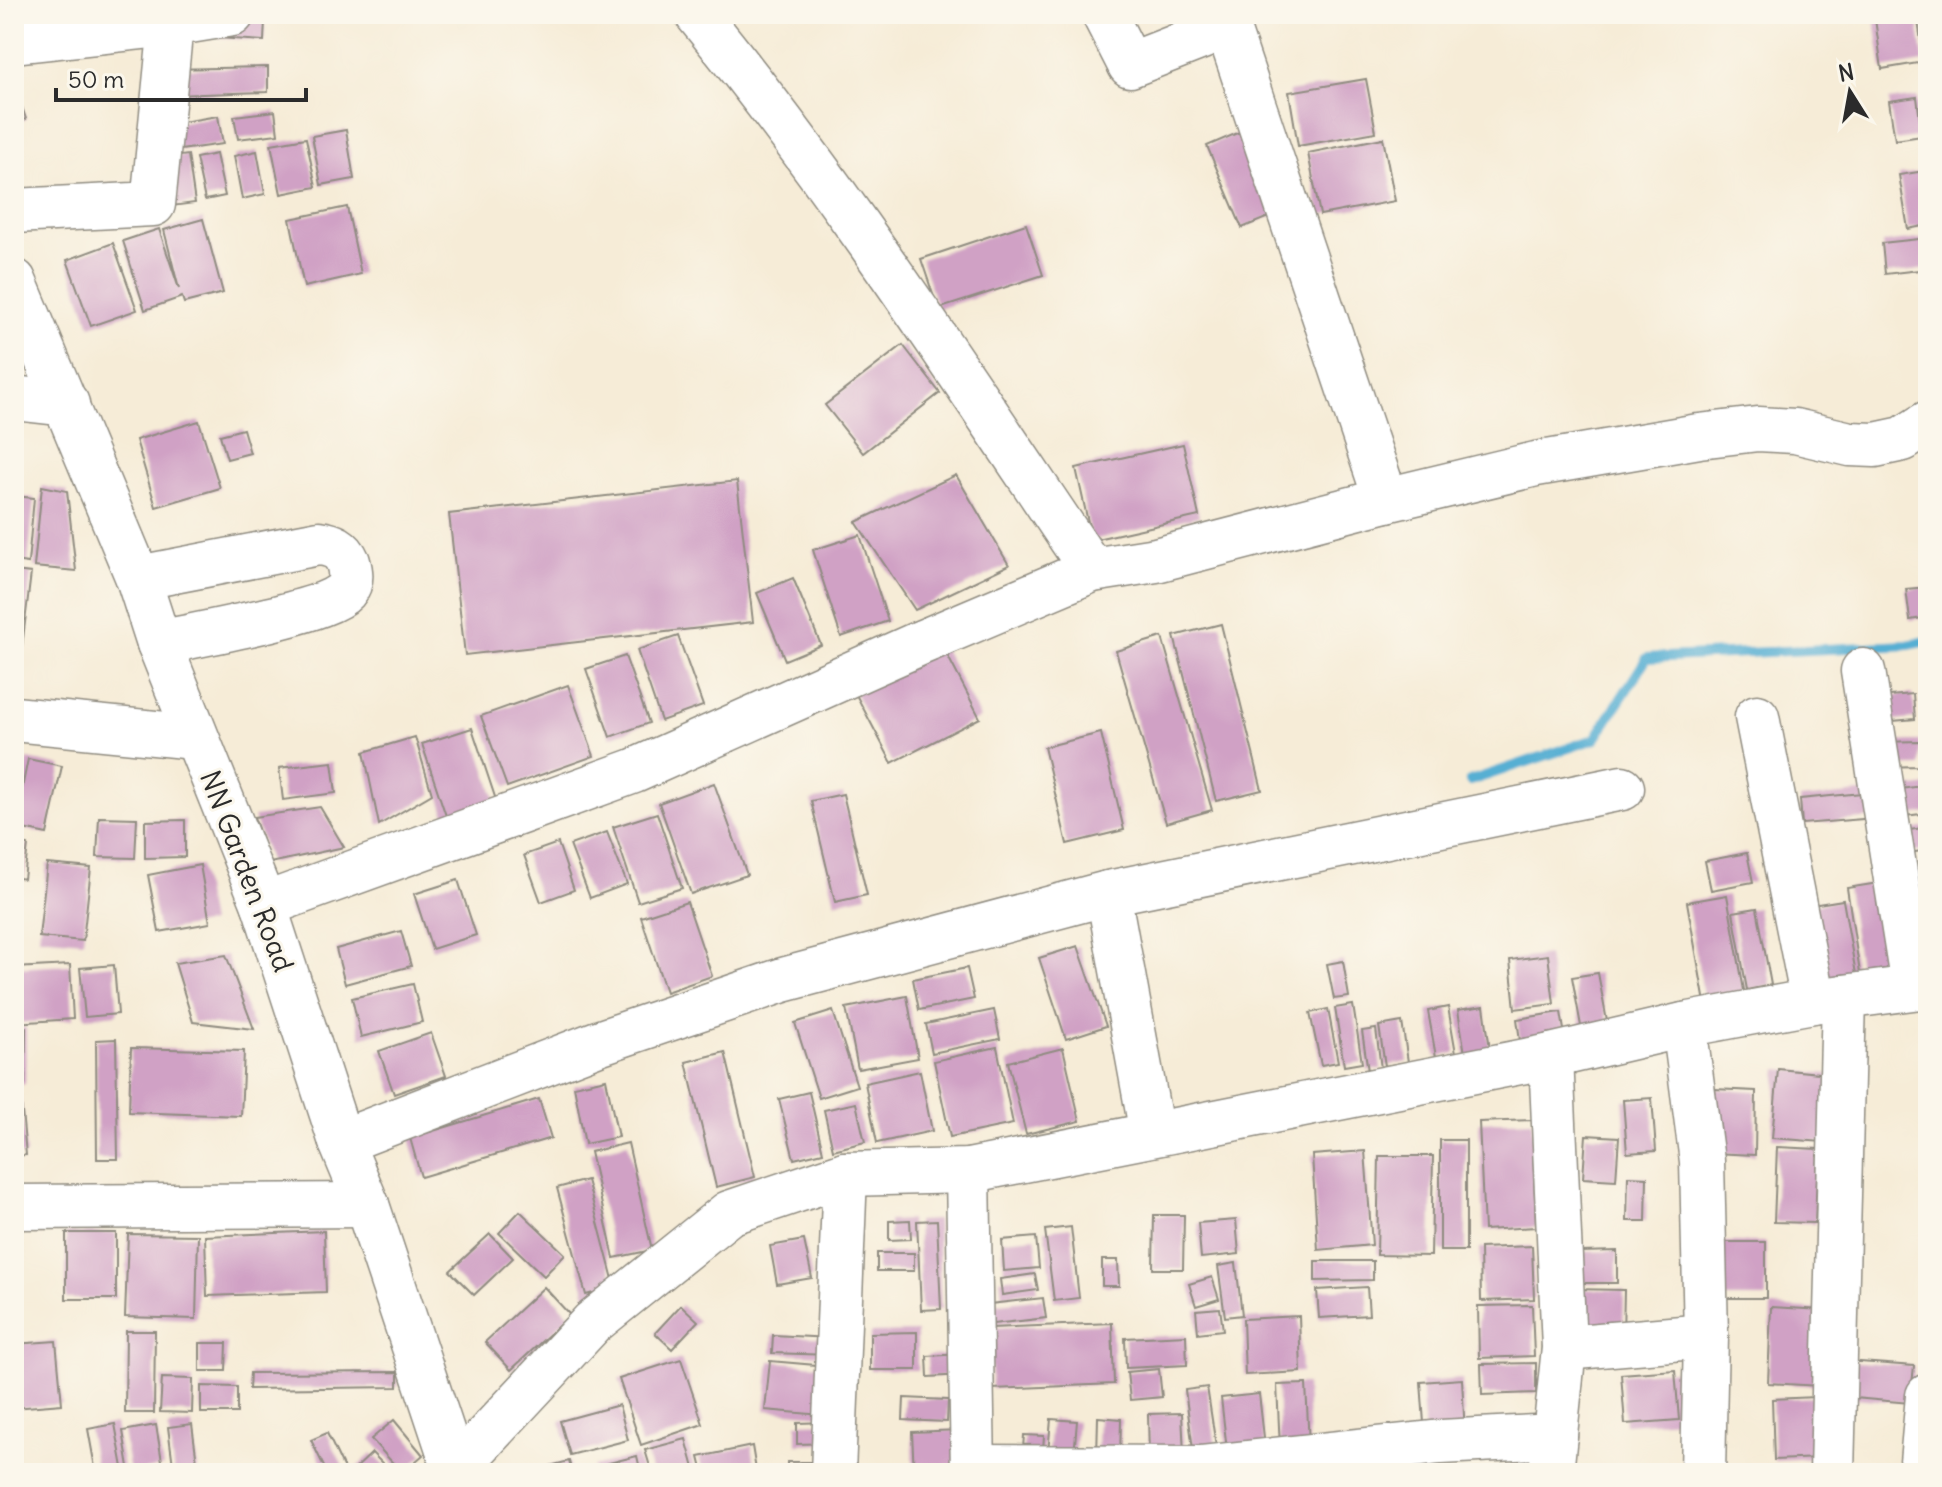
<svg xmlns="http://www.w3.org/2000/svg" width="1942" height="1487" font-family="Delius,sans-serif">
<style>
.lines{fill:none;stroke-linecap:round;stroke-linejoin:round}
.stream{stroke:#56afd3;stroke-width:10}
.building{fill:#d0a1c5}
.minor-casing{stroke:#908c81;stroke-width:47}
.minor{stroke:#fff;stroke-width:44}
.labels{text-anchor:middle;stroke-width:6;stroke-linejoin:round;paint-order:stroke}
.street-label{font-size:28px;fill:#2b2b2b;stroke:#fbf7ec}
</style>
<rect width="100%" height="100%" fill="#fbf7ec"/>
<filter id="ink" filterUnits="userSpaceOnUse"><feTurbulence type="fractalNoise" baseFrequency=".0125" numOctaves="2"/><feDisplacementMap in="SourceGraphic" scale="16" xChannelSelector="R" yChannelSelector="G"/><feConvolveMatrix kernelMatrix="1 2 1 2 8 2 1 2 1" color-interpolation-filters="sRGB"/></filter>
<filter id="wash" filterUnits="userSpaceOnUse"><feTurbulence type="fractalNoise" baseFrequency=".006" numOctaves="4" result="noise"/><feDisplacementMap in="SourceGraphic" scale="32" xChannelSelector="R" yChannelSelector="G"/><feGaussianBlur stdDeviation="1.8" result="paint"/><feColorMatrix in="noise" values="0 0 0 0 0 0 0 0 0 0 0 0 0 0 0 0 0 1.4 0 .05"/><feComposite in="paint" operator="in"/></filter>
<g filter="url(#wash)">
<rect width="100%" height="100%" fill="#f6ecd7"/>
<g class="lines">
<!-- stream -->
<polyline class="stream" points="1470,781 1595,739 1647,658 1908,645 1928,641"/>
</g>
<g id="blocks">
<!-- building -->
<g class="building">
<polygon points="1902,14 1917,14 1924,62 1882,69 1875,19"/>
<polygon points="219,17 265,20 264,41 218,38"/>
<polygon points="268,67 268,92 172,95 171,69"/>
<polygon points="1366,79 1376,132 1298,146 1289,92"/>
<polygon points="14,82 26,119 14,123"/>
<polygon points="1917,97 1922,136 1895,140 1889,101"/>
<polygon points="275,111 278,134 238,139 234,116"/>
<polygon points="218,116 223,144 180,150 176,123"/>
<polygon points="1249,128 1283,211 1242,228 1207,146"/>
<polygon points="346,130 354,179 321,185 312,136"/>
<polygon points="306,138 316,187 281,194 271,144"/>
<polygon points="1383,138 1395,201 1320,215 1308,153"/>
<polygon points="257,151 265,194 242,199 234,156"/>
<polygon points="216,154 225,196 205,200 196,158"/>
<polygon points="188,155 195,203 164,207 157,159"/>
<polygon points="1925,171 1928,191 1928,225 1908,229 1899,175"/>
<polygon points="347,207 361,274 304,287 290,219"/>
<polygon points="203,219 223,293 184,303 182,297 145,310 123,241 159,229 179,289 164,230"/>
<polygon points="1026,224 1043,275 938,309 921,259"/>
<polygon points="1928,238 1928,269 1885,274 1882,243"/>
<polygon points="113,243 137,310 91,326 67,260"/>
<polygon points="903,345 940,393 863,453 825,405"/>
<polygon points="199,421 220,488 156,507 136,440"/>
<polygon points="243,429 250,453 227,459 220,435"/>
<polygon points="1183,444 1199,516 1092,540 1076,468"/>
<polygon points="956,475 1009,565 915,610 856,522"/>
<polygon points="737,481 753,622 465,655 449,514"/>
<polygon points="42,486 67,491 76,571 34,567"/>
<polygon points="14,496 34,498 28,563 14,561"/>
<polygon points="860,535 888,621 841,637 813,550"/>
<polygon points="14,571 31,573 16,696 14,696"/>
<polygon points="793,578 821,645 785,660 757,593"/>
<polygon points="1928,587 1928,617 1910,620 1906,589"/>
<polygon points="1221,624 1262,790 1216,801 1174,636"/>
<polygon points="678,636 703,706 661,721 637,650"/>
<polygon points="1162,637 1212,810 1166,823 1116,651"/>
<polygon points="941,643 980,718 892,763 853,689"/>
<polygon points="625,656 649,723 610,737 586,669"/>
<polygon points="568,685 594,756 507,787 481,716"/>
<polygon points="1913,694 1915,719 1881,722 1878,697"/>
<polygon points="472,728 496,800 446,816 422,744"/>
<polygon points="1101,733 1124,830 1067,844 1044,747"/>
<polygon points="415,737 432,794 379,825 364,752"/>
<polygon points="1920,741 1920,766 1882,767 1881,742"/>
<polygon points="28,759 62,766 47,834 14,827"/>
<polygon points="332,762 336,793 283,800 279,768"/>
<polygon points="714,783 747,875 691,894 659,803"/>
<polygon points="1928,785 1928,813 1890,818 1887,791"/>
<polygon points="1872,792 1875,818 1802,824 1800,799"/>
<polygon points="843,794 867,895 835,902 811,801"/>
<polygon points="320,807 344,847 270,863 254,817"/>
<polygon points="657,813 682,888 638,902 613,827"/>
<polygon points="99,817 137,818 135,858 97,857"/>
<polygon points="185,820 185,857 145,858 145,821"/>
<polygon points="1928,827 1928,850 1902,854 1898,832"/>
<polygon points="607,832 627,884 590,898 570,845"/>
<polygon points="14,843 28,845 24,879 14,877"/>
<polygon points="558,843 574,890 541,902 524,855"/>
<polygon points="1747,853 1753,882 1711,890 1705,861"/>
<polygon points="47,864 91,868 83,941 39,937"/>
<polygon points="200,865 210,923 159,932 148,875"/>
<polygon points="458,880 476,935 432,949 414,894"/>
<polygon points="1891,881 1904,966 1860,973 1847,888"/>
<polygon points="1727,895 1745,996 1705,1003 1687,902"/>
<polygon points="1843,900 1856,974 1812,982 1799,907"/>
<polygon points="687,902 712,976 666,992 641,917"/>
<polygon points="1757,908 1771,985 1747,990 1733,912"/>
<polygon points="401,931 411,966 345,984 336,949"/>
<polygon points="1078,946 1106,1026 1066,1039 1039,958"/>
<polygon points="226,955 254,1029 193,1022 175,963"/>
<polygon points="1548,955 1554,1004 1515,1009 1510,960"/>
<polygon points="1343,961 1349,997 1334,999 1327,964"/>
<polygon points="70,965 73,1019 14,1023 14,968"/>
<polygon points="114,965 118,1014 85,1017 80,968"/>
<polygon points="967,968 974,999 919,1010 913,979"/>
<polygon points="1598,973 1609,1032 1583,1037 1572,977"/>
<polygon points="413,984 422,1022 361,1037 352,998"/>
<polygon points="907,996 918,1058 858,1069 846,1008"/>
<polygon points="1353,1005 1362,1063 1344,1066 1335,1008"/>
<polygon points="1484,1006 1491,1056 1466,1060 1458,1010"/>
<polygon points="1448,1007 1456,1053 1436,1057 1428,1011"/>
<polygon points="1328,1009 1338,1062 1321,1065 1310,1013"/>
<polygon points="994,1010 1000,1039 932,1053 926,1024"/>
<polygon points="833,1011 857,1086 819,1098 795,1023"/>
<polygon points="1561,1012 1566,1042 1521,1048 1517,1019"/>
<polygon points="1402,1022 1408,1062 1385,1066 1379,1026"/>
<polygon points="14,1027 26,1028 25,1084 14,1084"/>
<polygon points="1376,1029 1381,1069 1368,1071 1362,1031"/>
<polygon points="431,1033 446,1076 394,1094 379,1051"/>
<polygon points="116,1039 118,1159 97,1159 96,1040"/>
<polygon points="997,1047 1013,1124 950,1137 934,1061"/>
<polygon points="131,1048 244,1051 241,1116 129,1112"/>
<polygon points="1063,1048 1080,1121 1026,1134 1008,1062"/>
<polygon points="725,1052 755,1177 716,1187 686,1062"/>
<polygon points="1778,1069 1829,1074 1823,1142 1772,1138"/>
<polygon points="920,1071 932,1131 877,1143 865,1083"/>
<polygon points="606,1079 618,1137 585,1144 574,1086"/>
<polygon points="14,1089 20,1089 26,1155 14,1156"/>
<polygon points="1714,1089 1756,1091 1755,1155 1712,1153"/>
<polygon points="809,1092 823,1152 794,1159 779,1099"/>
<polygon points="1652,1098 1656,1151 1627,1153 1623,1100"/>
<polygon points="539,1099 551,1138 421,1177 410,1138"/>
<polygon points="856,1103 865,1142 833,1150 824,1110"/>
<polygon points="1532,1120 1536,1227 1484,1230 1479,1122"/>
<polygon points="1586,1135 1619,1137 1616,1180 1583,1178"/>
<rect x="1440" y="1140" width="26" height="111"/>
<polygon points="628,1143 652,1250 614,1258 590,1152"/>
<polygon points="1777,1147 1818,1149 1815,1223 1774,1222"/>
<polygon points="1365,1151 1372,1245 1318,1250 1312,1155"/>
<polygon points="1379,1156 1433,1156 1431,1256 1377,1255"/>
<polygon points="1628,1176 1647,1177 1646,1221 1627,1221"/>
<polygon points="587,1180 615,1287 586,1295 557,1188"/>
<polygon points="520,1211 565,1254 544,1276 499,1233"/>
<polygon points="1154,1215 1184,1215 1183,1269 1153,1269"/>
<polygon points="910,1220 911,1239 889,1240 889,1221"/>
<polygon points="937,1220 941,1309 921,1310 917,1221"/>
<polygon points="1236,1220 1239,1254 1201,1258 1198,1223"/>
<polygon points="1071,1227 1079,1298 1054,1301 1045,1230"/>
<polygon points="324,1231 326,1292 207,1296 205,1236"/>
<rect x="66" y="1233" width="50" height="66"/>
<polygon points="128,1234 198,1235 196,1319 125,1317"/>
<polygon points="490,1234 513,1258 474,1295 450,1271"/>
<polygon points="1036,1237 1039,1268 1004,1271 1002,1240"/>
<polygon points="804,1240 812,1278 777,1284 770,1246"/>
<polygon points="1717,1242 1766,1242 1766,1298 1716,1298"/>
<polygon points="1532,1246 1534,1299 1481,1301 1480,1248"/>
<polygon points="1617,1251 1617,1283 1581,1283 1580,1252"/>
<rect x="877" y="1253" width="37" height="18"/>
<polygon points="1102,1260 1118,1260 1119,1286 1102,1286"/>
<polygon points="1315,1261 1373,1261 1373,1280 1315,1281"/>
<polygon points="1236,1263 1242,1315 1225,1317 1218,1266"/>
<polygon points="1035,1274 1038,1290 1002,1295 1000,1279"/>
<polygon points="1212,1277 1219,1299 1196,1306 1189,1284"/>
<polygon points="544,1287 570,1315 511,1370 485,1342"/>
<polygon points="1367,1287 1369,1315 1319,1318 1317,1290"/>
<polygon points="1571,1289 1624,1290 1623,1337 1571,1335"/>
<polygon points="1043,1298 1046,1318 993,1324 990,1304"/>
<polygon points="681,1305 698,1321 672,1349 655,1333"/>
<polygon points="1532,1305 1534,1356 1479,1358 1478,1306"/>
<polygon points="1771,1307 1823,1310 1820,1386 1768,1383"/>
<polygon points="1220,1308 1223,1330 1198,1333 1196,1310"/>
<polygon points="1299,1316 1301,1372 1245,1375 1243,1319"/>
<polygon points="1112,1323 1114,1384 992,1389 990,1328"/>
<polygon points="126,1331 155,1331 154,1413 125,1413"/>
<polygon points="917,1332 917,1370 870,1370 870,1333"/>
<polygon points="773,1335 830,1338 830,1355 772,1353"/>
<polygon points="1186,1335 1187,1365 1126,1368 1125,1338"/>
<polygon points="56,1341 62,1404 14,1408 14,1344"/>
<polygon points="200,1343 227,1343 226,1371 200,1371"/>
<polygon points="963,1354 964,1375 928,1377 927,1356"/>
<polygon points="681,1359 703,1424 641,1445 619,1379"/>
<polygon points="770,1361 827,1366 822,1415 765,1410"/>
<polygon points="1846,1361 1914,1366 1910,1403 1843,1397"/>
<polygon points="1536,1363 1536,1393 1482,1395 1481,1364"/>
<polygon points="1159,1369 1162,1397 1130,1400 1127,1372"/>
<polygon points="1675,1370 1679,1420 1625,1424 1621,1374"/>
<polygon points="398,1372 398,1387 249,1389 250,1373"/>
<polygon points="162,1378 193,1379 192,1413 160,1412"/>
<polygon points="1462,1379 1465,1434 1425,1437 1421,1382"/>
<polygon points="1306,1384 1309,1446 1280,1448 1277,1385"/>
<polygon points="201,1386 237,1387 237,1413 201,1413"/>
<polygon points="1207,1387 1216,1446 1193,1449 1185,1390"/>
<polygon points="1259,1394 1265,1446 1227,1450 1221,1398"/>
<polygon points="1816,1397 1819,1458 1774,1460 1772,1399"/>
<polygon points="904,1398 948,1400 947,1422 903,1420"/>
<polygon points="619,1405 628,1440 570,1455 560,1421"/>
<polygon points="1182,1413 1184,1455 1149,1456 1148,1414"/>
<polygon points="1098,1417 1121,1419 1120,1458 1097,1458"/>
<polygon points="1051,1419 1077,1421 1073,1467 1047,1464"/>
<polygon points="394,1420 423,1455 402,1473 371,1439"/>
<polygon points="830,1422 830,1443 797,1444 797,1423"/>
<polygon points="115,1424 124,1473 96,1473 88,1429"/>
<polygon points="192,1424 198,1470 174,1473 168,1427"/>
<polygon points="156,1425 163,1467 130,1473 123,1431"/>
<polygon points="960,1430 962,1473 914,1473 912,1432"/>
<polygon points="327,1433 346,1473 327,1473 311,1440"/>
<polygon points="1024,1435 1044,1436 1042,1462 1022,1461"/>
<polygon points="686,1439 694,1468 675,1473 652,1473 645,1450"/>
<polygon points="752,1446 756,1470 740,1473 703,1473 699,1457"/>
<polygon points="372,1453 388,1469 384,1473 357,1473 354,1470"/>
<polygon points="637,1456 641,1473 594,1473 593,1467"/>
<polygon points="569,1461 572,1473 527,1473 527,1472"/>
<rect x="787" y="1462" width="43" height="11"/>
</g>
</g>
</g>
<g filter="url(#ink)">
<use href="#blocks" fill-opacity="0" stroke="#908c81" stroke-width="2"/>
<g class="lines">
<defs>
<g id="minor">
<path d="M697,14C841,190 965,382 1092,570"/>
<polyline points="1104,14 1130,65 1227,27"/>
<polyline points="1223,14 1386,500"/>
<polyline points="14,41 171,24 232,14"/>
<polyline points="14,211 153,204 172,14"/>
<polyline points="14,281 138,578 159,643 264,905 341,1142 367,1205 456,1473"/>
<polyline points="14,398 67,404"/>
<path d="M138,578L319,543C333,545 342,548 348,562C351,572 352,583 345,591C325,613 194,635 159,643"/>
<polyline points="1863,671 1913,986"/>
<polyline points="1757,717 1813,1001"/>
<polyline points="14,719 195,737"/>
<polyline points="1108,893 1152,1134"/>
<polyline points="264,905 634,771 920,643 1092,570 1156,560 1386,500 1536,464 1699,436 1758,429 1795,431 1850,444 1875,445 1903,439 1928,423"/>
<polyline points="1684,1025 1702,1161 1706,1336 1703,1473"/>
<polyline points="1551,1056 1564,1348 1551,1473"/>
<polyline points="341,1142 598,1043 783,980 1108,893 1622,788"/>
<polyline points="968,1171 973,1473"/>
<polyline points="14,1207 367,1205"/>
<polyline points="1564,1348 1706,1336"/>
<polyline points="974,1467 1200,1468 1441,1442 1555,1436"/>
<polyline points="452,1473 592,1323 729,1213 845,1174 968,1171 1551,1056 1684,1025 1813,1001 1928,986"/>
<polyline points="833,1473 845,1174"/>
<polyline points="1832,1473 1844,997"/>
<polyline points="1921,1473 1928,1396"/>
</g>
</defs>
<!-- minor casing -->
<use href="#minor" class="minor-casing"/>
<!-- minor -->
<use href="#minor" class="minor"/>
</g>
</g>
<g class="labels">
<!-- street labels -->
<g class="street-label">
<text transform="translate(247 871) rotate(69)" y="10">NN Garden Road</text>
</g>
</g>
<!-- margin -->
<rect width="1942" height="1487" fill="none" stroke="#fbf7ec" stroke-width="48"/>
<!-- north arrow -->
<g transform="translate(1850 92) rotate(349)" stroke="#fbf7ec" stroke-width="6" paint-order="stroke">
<path d="M0-6L14 30L0 20L-14 30Z" fill="#2b2b2b"/>
<text y="-12" font-size="22" font-weight="bold" text-anchor="middle" fill="#2b2b2b">N</text>
</g>
<!-- scale -->
<path d="M56 88v12h250v-12" fill="none" stroke="#2b2b2b" stroke-width="4"/>
<text x="68" y="88" font-size="24" fill="#2b2b2b" stroke="#fbf7ec" stroke-width="6" paint-order="stroke">50 m</text>
</svg>
